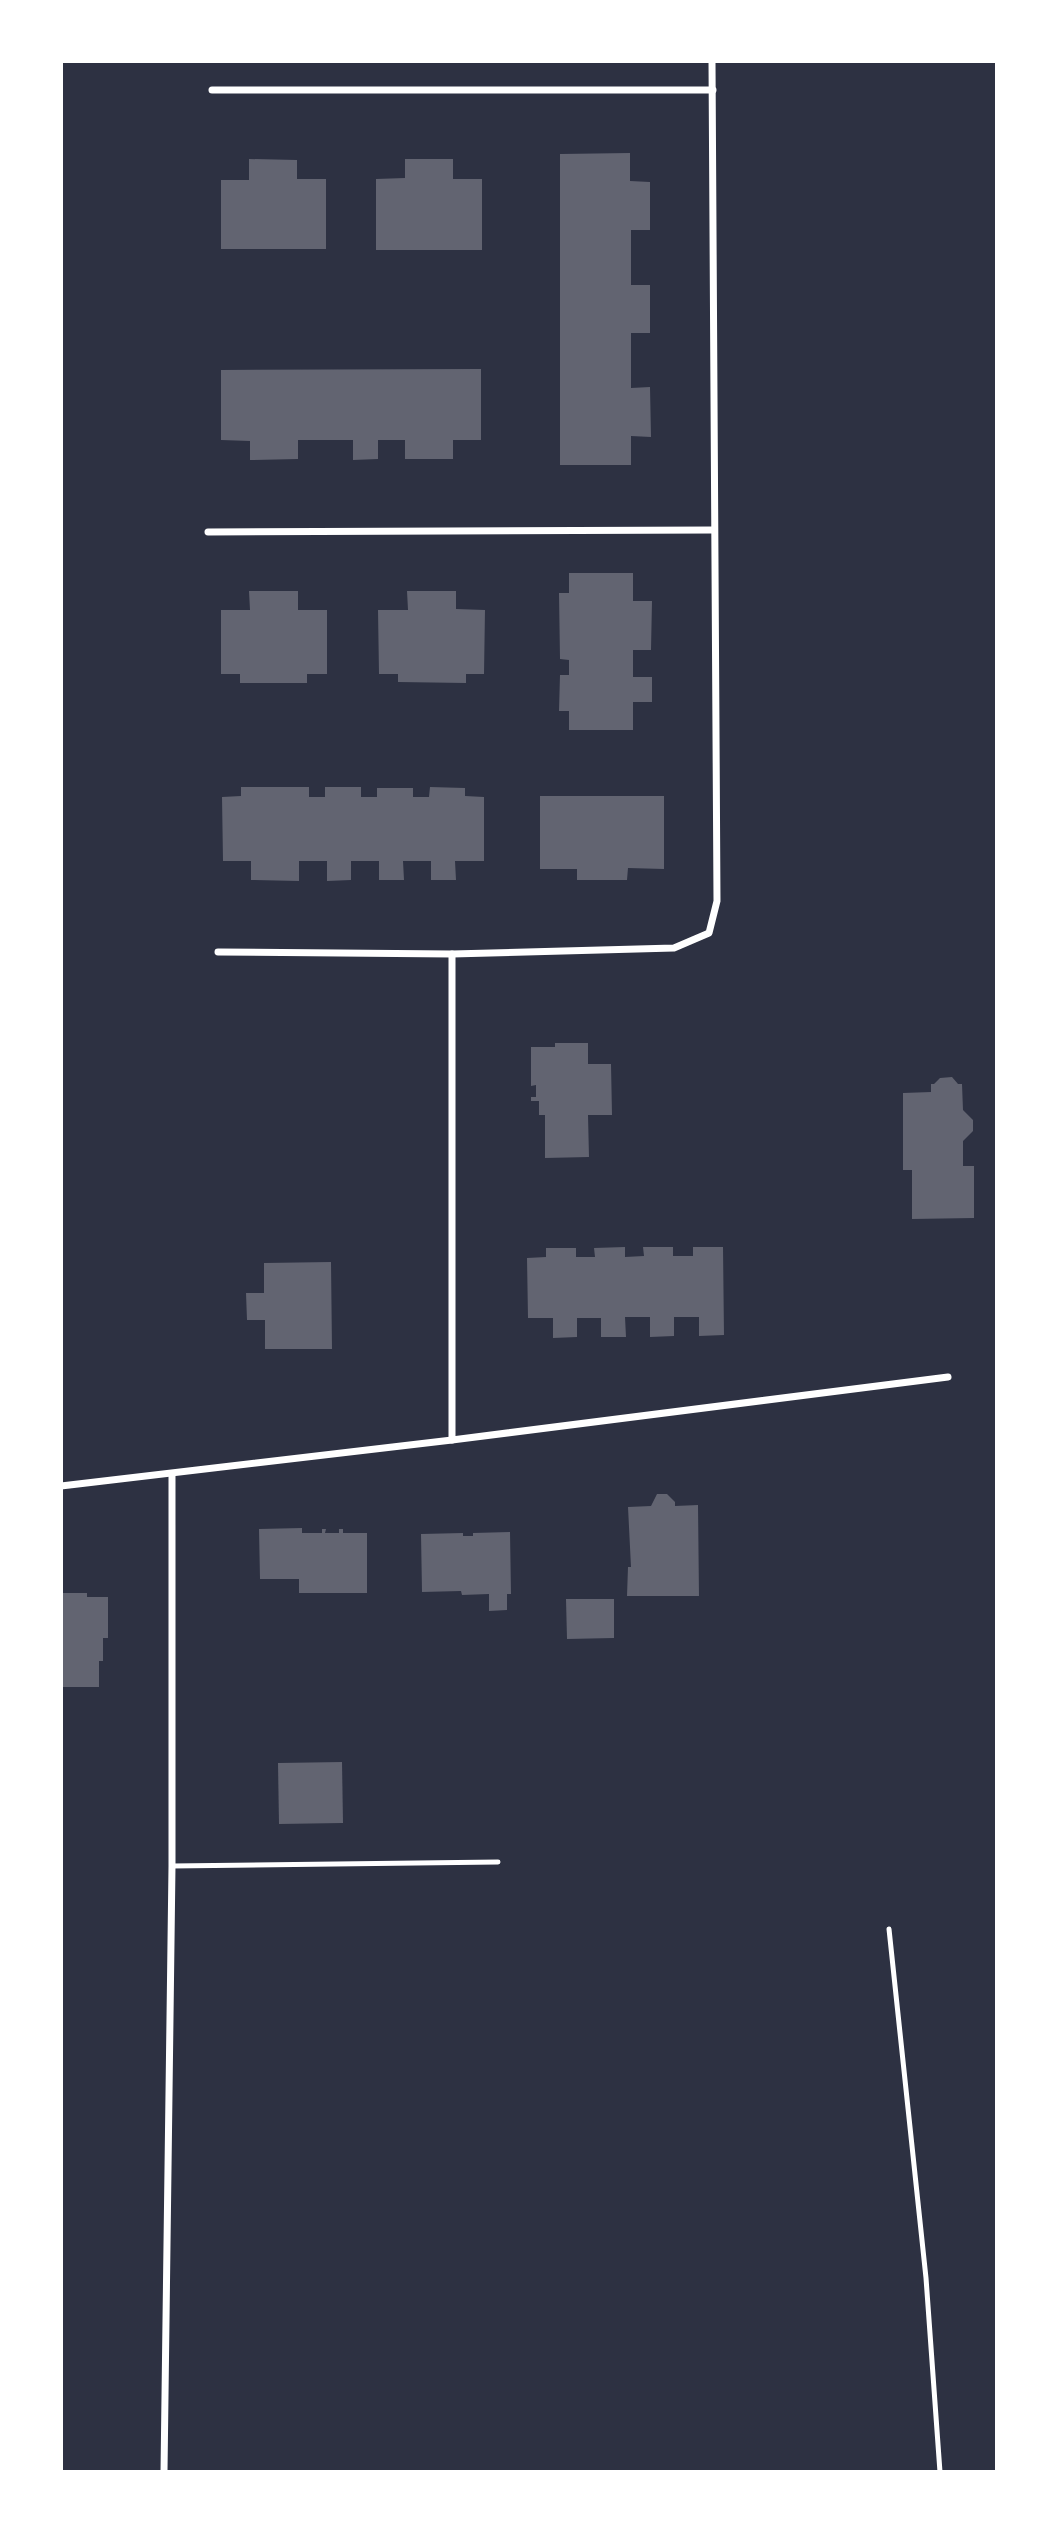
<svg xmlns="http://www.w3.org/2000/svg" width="1058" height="2533" font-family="Rubik,sans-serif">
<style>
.building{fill:#626471}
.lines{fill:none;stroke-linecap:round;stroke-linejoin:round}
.service{stroke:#fff;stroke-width:5}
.minor{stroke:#fff;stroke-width:7}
</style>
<rect width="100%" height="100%" fill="#2d3142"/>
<!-- building -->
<g class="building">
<polygon points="630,153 630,181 650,182 650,230 631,230 631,285 650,285 650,333 631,333 631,388 650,387 651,437 631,436 631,465 560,465 560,154"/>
<polygon points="249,159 297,160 297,179 326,179 326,249 221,249 221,180 249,180"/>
<polygon points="405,159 453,159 453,179 482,179 482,250 376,250 376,179 405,178"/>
<polygon points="481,369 481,440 453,440 453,459 405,459 405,440 378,440 378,459 353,460 353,440 298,440 298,459 250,460 250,441 221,440 221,370"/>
<polygon points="569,573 633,573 633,601 652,601 651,650 633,650 633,677 652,677 652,702 633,702 633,730 569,730 569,711 559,711 560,675 569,675 569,660 560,659 559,593 569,593"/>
<polygon points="249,591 298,591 298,610 327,610 327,674 307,674 307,683 240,683 240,674 221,674 221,610 250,610"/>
<polygon points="407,591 456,591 456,609 485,610 484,674 466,674 466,683 398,682 398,674 379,674 378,610 408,610"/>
<polygon points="241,787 309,787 309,797 325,797 325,787 361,787 361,797 377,797 377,788 413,788 413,797 429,797 430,787 465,788 465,796 484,797 484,861 455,861 456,880 431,880 431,861 403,861 404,880 379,880 379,861 351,861 351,880 327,881 327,861 299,861 299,881 251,880 251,861 223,861 222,797 241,796"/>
<polygon points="540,796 664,796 664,869 628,868 627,880 577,880 577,869 540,869"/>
<polygon points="555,1043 588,1043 588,1064 611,1064 612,1115 588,1115 589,1157 545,1158 545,1115 539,1115 539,1101 531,1101 531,1097 536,1097 536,1085 531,1086 531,1047 555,1047"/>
<polygon points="952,1077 958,1084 962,1084 963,1110 973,1120 973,1131 963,1141 963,1166 974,1166 974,1218 912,1219 912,1170 903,1170 903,1093 931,1092 931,1084 934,1084 940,1078"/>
<polygon points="625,1247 625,1257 644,1256 643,1247 673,1247 673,1256 693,1256 693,1247 723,1247 724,1335 699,1336 699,1317 674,1317 674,1336 650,1337 650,1317 625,1317 626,1337 601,1337 601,1318 577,1318 577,1337 553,1338 553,1318 528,1318 527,1258 546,1257 546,1248 576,1248 576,1257 595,1257 594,1248"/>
<polygon points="331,1262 332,1349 265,1349 265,1320 247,1320 246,1293 264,1293 264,1263"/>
<polygon points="657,1494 667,1494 675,1502 675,1506 698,1505 699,1596 627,1596 628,1567 631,1567 628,1507 651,1506"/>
<polygon points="302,1528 302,1533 322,1533 322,1529 326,1529 325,1533 339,1533 339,1529 343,1529 343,1533 367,1533 367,1593 299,1593 299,1579 260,1579 259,1529"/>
<polygon points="510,1532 511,1594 507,1594 507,1610 489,1611 489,1594 462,1595 461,1591 422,1592 421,1534 463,1533 463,1536 473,1536 473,1533"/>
<polygon points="61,1593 87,1593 87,1597 108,1597 108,1638 103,1638 103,1661 99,1661 99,1687 61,1687"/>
<polygon points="566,1599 614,1599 614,1638 567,1639"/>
<polygon points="342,1762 343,1823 279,1824 278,1763"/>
</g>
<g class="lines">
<!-- service -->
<g class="service">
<polyline points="172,1866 498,1862"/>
<polyline points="889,1929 926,2278 940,2472"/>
</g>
<!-- minor -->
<g class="minor">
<polyline points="212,90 713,90"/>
<polyline points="208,532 713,530"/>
<polyline points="218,952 452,954 674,948 709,933 717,901 712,61"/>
<polyline points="452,1440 452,954"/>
<polyline points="61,1486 452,1440 948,1377"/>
<polyline points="164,2472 172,1866 172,1474"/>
</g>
</g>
<!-- border -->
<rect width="1058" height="2533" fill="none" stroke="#ffffff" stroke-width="126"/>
</svg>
